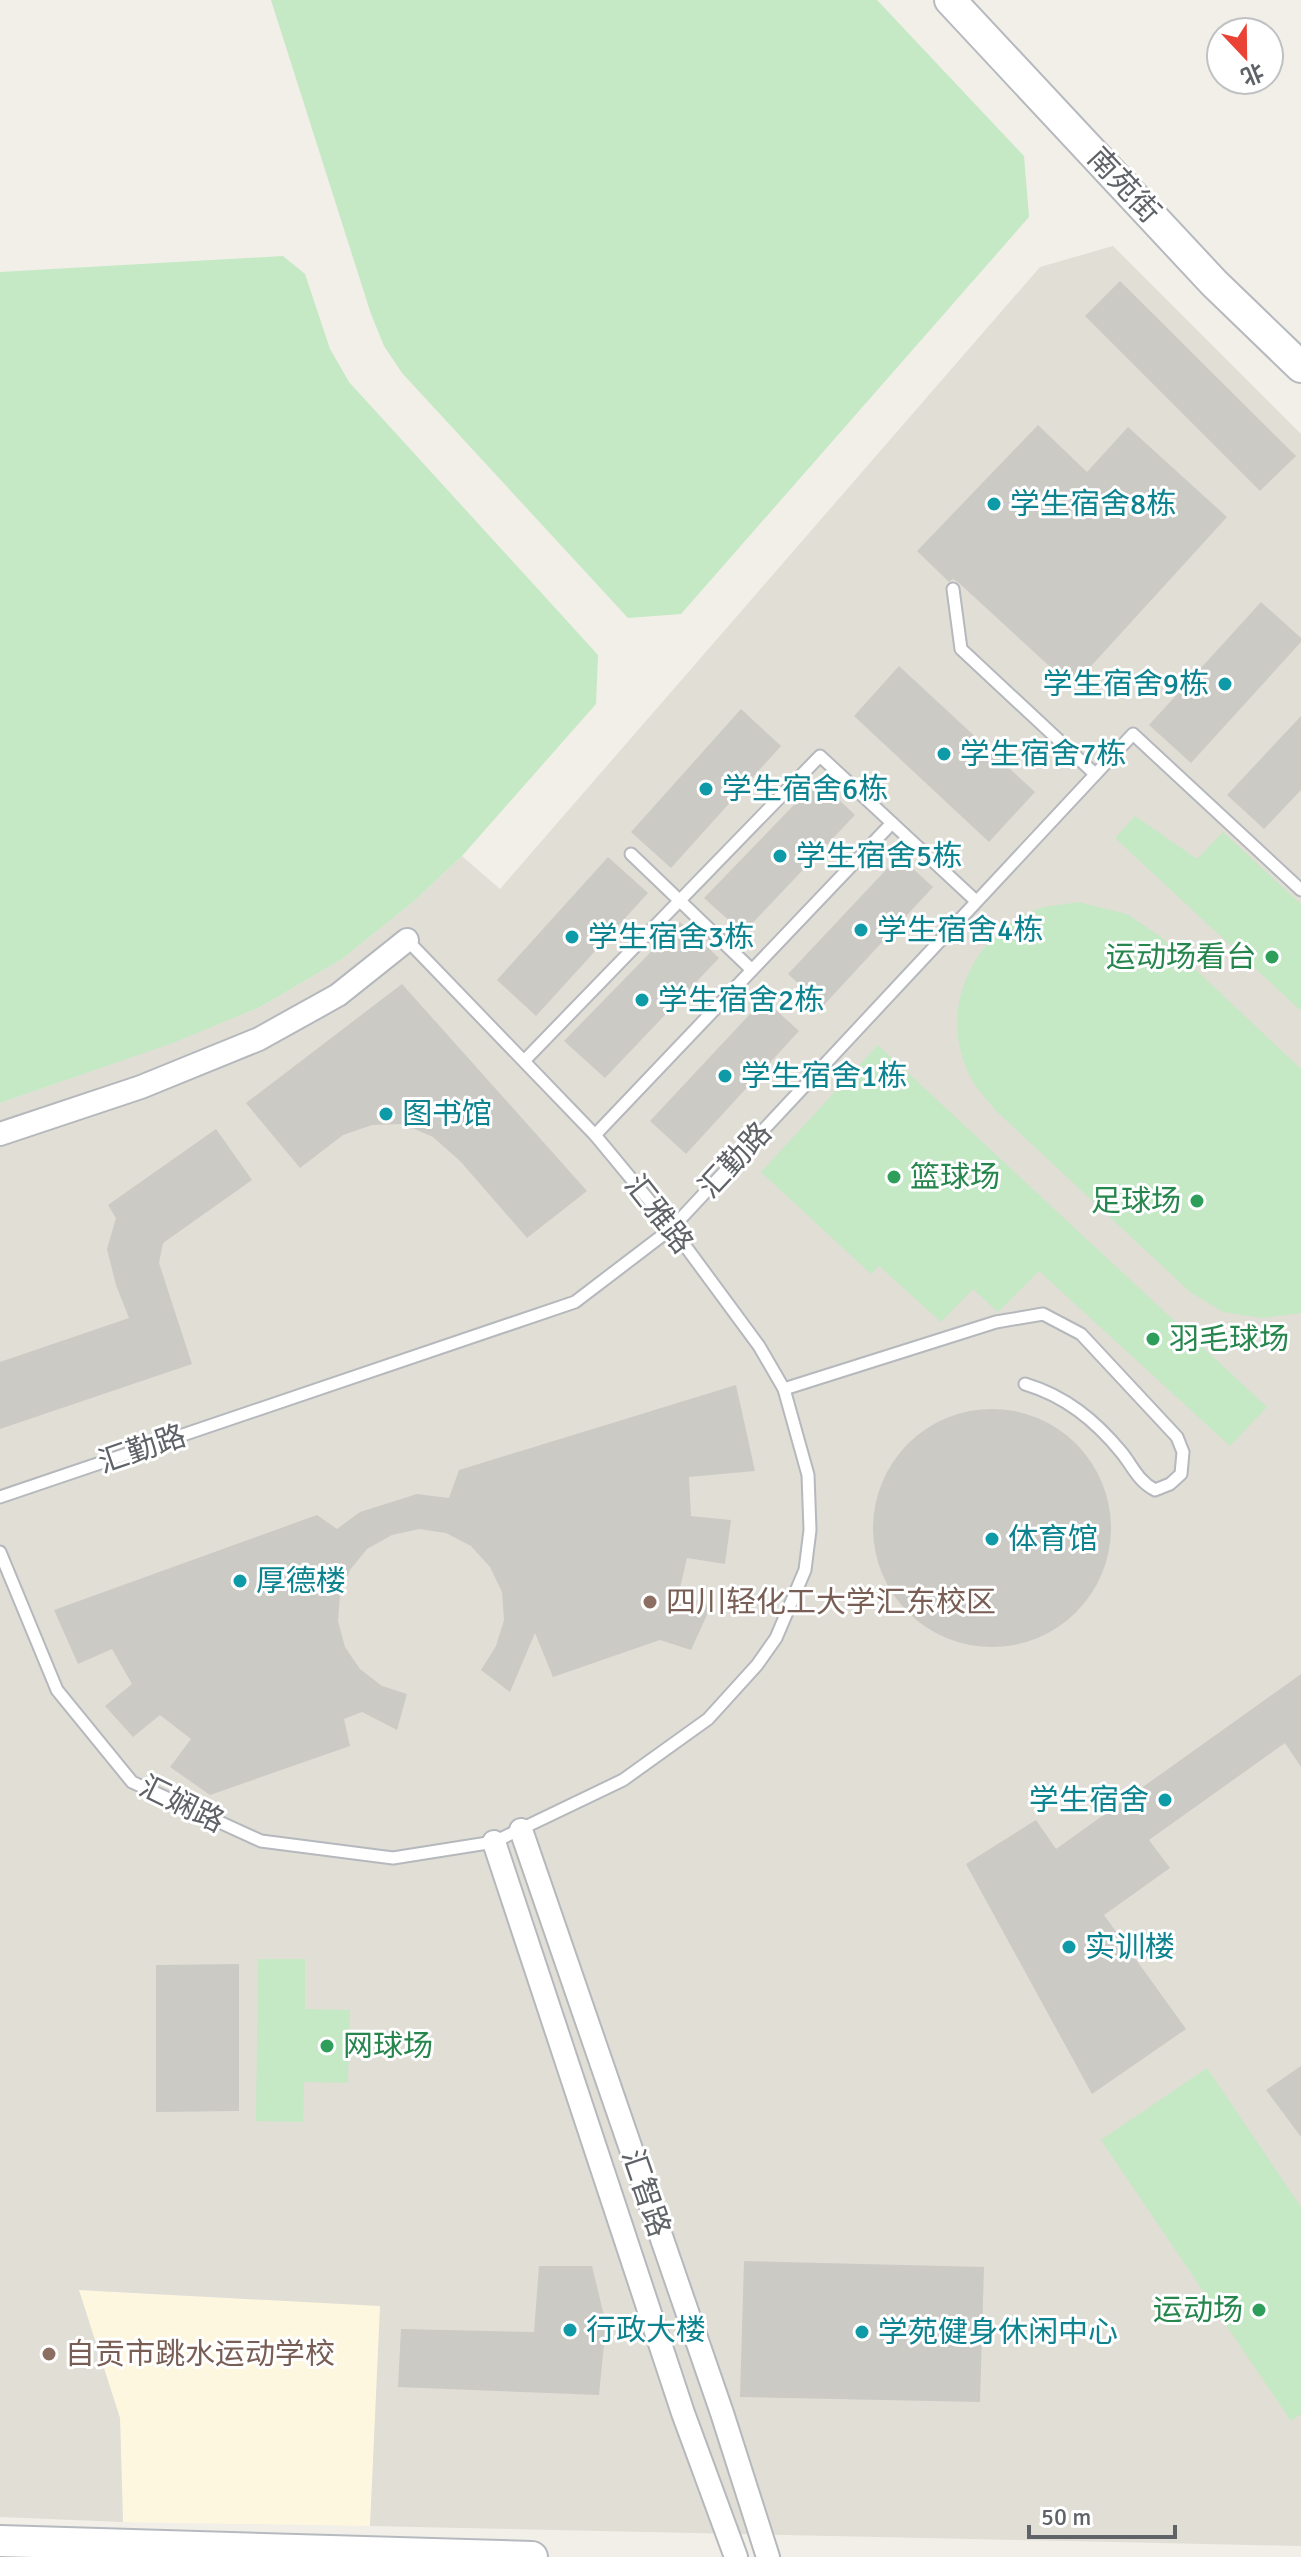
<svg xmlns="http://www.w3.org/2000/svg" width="1301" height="2557" font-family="Signika,'Noto Sans SC',sans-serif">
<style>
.commercial{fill:#fef7e0}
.education{fill:#e1ded6}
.green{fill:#c5e8c5}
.building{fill:#cccac5}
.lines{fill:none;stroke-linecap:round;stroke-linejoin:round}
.service-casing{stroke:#b5b8bc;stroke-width:15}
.minor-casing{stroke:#b5b8bc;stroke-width:26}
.secondary-casing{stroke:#b6babf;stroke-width:34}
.service{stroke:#fff;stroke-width:11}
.minor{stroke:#fff;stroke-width:22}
.secondary{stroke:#fff;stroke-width:30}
.culture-dot{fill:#0f9aa8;stroke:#fff;stroke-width:3}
.leisure-dot{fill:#2e9e5b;stroke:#fff;stroke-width:3}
.education-dot{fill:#8d6e63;stroke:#fff;stroke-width:3}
.labels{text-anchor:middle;stroke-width:6;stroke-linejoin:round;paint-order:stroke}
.street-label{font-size:30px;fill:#5f6368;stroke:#fff}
.culture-label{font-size:30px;fill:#0d838f;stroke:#fff;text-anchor:start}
.leisure-label{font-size:30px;fill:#27864d;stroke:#fff;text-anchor:end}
.education-label{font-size:30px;fill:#785e54;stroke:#fff;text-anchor:start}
</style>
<rect width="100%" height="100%" fill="#f1efe8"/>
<!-- commercial -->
<polygon class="commercial" points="78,2290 381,2306 370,2526 123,2522 120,2418"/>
<!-- education -->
<polygon class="education" points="1113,246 1301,434 1301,2546 370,2526 380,2306 79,2290 120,2418 123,2522 0,2517 0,1103 172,1043 260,1007 342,959 414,901 462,856 500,889 1040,267"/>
<!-- green -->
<g class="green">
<polygon points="271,0 877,0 1024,156 1029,217 681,614 628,618 402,373 384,346 371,314"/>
<polygon points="283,256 305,274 330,349 349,382 598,655 596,704 462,856 414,901 342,959 260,1007 173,1043 0,1103 0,272"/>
<polygon points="1135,816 1197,859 1223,832 1301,904 1301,1011 1115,838"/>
<path d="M1078,902L1127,914L1161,937L1301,1069V1313L1262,1318L1223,1312L1190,1292L995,1110C988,1100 978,1091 972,1080C936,1016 969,937 1035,910C1048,905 1064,905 1078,902Z"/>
<polygon points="878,1045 1267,1407 1230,1446 1039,1271 998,1312 973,1289 941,1322 879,1266 871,1274 761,1172"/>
<polygon points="258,1959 305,1959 305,2009 350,2010 348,2083 304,2082 303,2122 256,2121"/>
<polygon points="1207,2068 1301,2207 1301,2414 1291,2421 1101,2140"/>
</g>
<!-- building -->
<g class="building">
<polygon points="1120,281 1296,456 1260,491 1085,316"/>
<polygon points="1038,425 1087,472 1128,427 1227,517 1072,687 959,583 953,579 949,582 917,551"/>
<polygon points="1261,602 1301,638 1301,642 1191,763 1149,725"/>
<polygon points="899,666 1035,792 989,842 854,716"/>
<polygon points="741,709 781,746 671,868 631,832"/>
<polygon points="1301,716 1301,790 1264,829 1227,795"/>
<polygon points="818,780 855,815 743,933 704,898"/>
<polygon points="899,856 933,887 823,1006 788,974"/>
<polygon points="608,857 648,893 536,1016 497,980"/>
<polygon points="680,922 719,958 605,1078 564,1041"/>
<polygon points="402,984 587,1191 527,1238 461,1162 433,1137 403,1124 372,1125 343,1135 300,1168 246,1103"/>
<polygon points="764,999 799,1031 686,1154 650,1121"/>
<polygon points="216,1129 252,1180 163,1243 159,1263 192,1364 0,1429 0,1362 129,1318 116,1285 107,1249 116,1218 108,1205"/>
<polygon points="736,1385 755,1471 689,1477 691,1516 731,1520 725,1564 687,1558 679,1592 711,1606 691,1650 660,1640 553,1677 535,1633 510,1692 481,1670 496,1646 504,1620 502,1592 490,1567 471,1546 446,1533 419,1529 392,1535 367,1549 350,1570 340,1595 338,1621 345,1647 360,1669 382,1686 407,1694 397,1730 362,1712 344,1719 350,1746 210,1795 170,1767 191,1739 160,1715 133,1737 105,1706 132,1684 112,1649 78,1664 54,1610 317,1515 337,1529 360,1512 417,1494 449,1498 459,1470"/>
<circle cx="992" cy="1528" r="119"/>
<polygon points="1301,1674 1301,1767 1285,1743 1149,1840 1170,1868 1104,1915 1186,2029 1092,2094 966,1864 1036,1820 1056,1849"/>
<polygon points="239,1964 239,2111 156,2112 156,1965"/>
<polygon points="1301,2066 1301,2137 1266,2090"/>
<polygon points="744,2261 984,2267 980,2402 740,2397"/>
<polygon points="539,2266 592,2266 606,2324 599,2395 398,2387 401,2329 534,2332"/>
</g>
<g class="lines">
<defs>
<g id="service">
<polyline points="953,589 961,649 1095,774"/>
<polyline points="631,854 752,970"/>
<polyline points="525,1060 820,756 976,901"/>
<polyline points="595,1135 892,823"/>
<path d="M784,1389L996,1322L1043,1314L1081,1334L1177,1437L1183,1452L1181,1474L1170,1484L1155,1490C1138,1481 1133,1467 1122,1453C1095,1420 1065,1396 1025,1384"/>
<polyline points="0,1497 575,1302 672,1228 1133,734 1301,890"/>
<polyline points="0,1552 57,1690 132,1782 261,1841 393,1858 494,1842 623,1780 708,1719 757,1665 776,1638 805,1570 810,1530 808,1475 784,1389 759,1346 672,1228 595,1135 407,940"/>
</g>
<g id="minor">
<polyline points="0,1134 141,1087 259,1039 338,995 407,940"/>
<polyline points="521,1830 722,2413 768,2557"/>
<polyline points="494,1842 683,2413 736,2557"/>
</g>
<g id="secondary">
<polyline points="950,0 1214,283 1301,367"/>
<polyline points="0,2541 532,2557"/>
</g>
</defs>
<!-- service casing -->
<use href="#service" class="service-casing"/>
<!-- minor casing -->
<use href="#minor" class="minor-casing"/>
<!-- secondary casing -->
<use href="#secondary" class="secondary-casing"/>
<!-- service -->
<use href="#service" class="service"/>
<!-- minor -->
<use href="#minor" class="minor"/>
<!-- secondary -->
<use href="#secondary" class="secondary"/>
</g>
<!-- markers -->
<g class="culture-dot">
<circle cx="994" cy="504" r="8"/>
<circle cx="1225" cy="684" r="8"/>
<circle cx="944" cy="754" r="8"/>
<circle cx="706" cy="789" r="8"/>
<circle cx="780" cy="856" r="8"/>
<circle cx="861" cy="930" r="8"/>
<circle cx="572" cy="937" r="8"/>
<circle cx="642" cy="1000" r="8"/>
<circle cx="725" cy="1076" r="8"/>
<circle cx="386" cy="1114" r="8"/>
<circle cx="992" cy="1539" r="8"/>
<circle cx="240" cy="1581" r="8"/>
<circle cx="1165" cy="1800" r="8"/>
<circle cx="1069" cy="1947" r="8"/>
<circle cx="570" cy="2330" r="8"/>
<circle cx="862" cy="2332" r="8"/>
</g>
<g class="leisure-dot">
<circle cx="1272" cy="957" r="8"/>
<circle cx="894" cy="1177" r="8"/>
<circle cx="1197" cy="1201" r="8"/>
<circle cx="1153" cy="1339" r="8"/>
<circle cx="327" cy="2046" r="8"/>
<circle cx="1259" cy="2310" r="8"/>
</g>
<g class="education-dot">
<circle cx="650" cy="1602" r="8"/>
<circle cx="49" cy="2354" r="8"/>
</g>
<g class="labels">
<!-- street labels -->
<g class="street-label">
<text transform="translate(1124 185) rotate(47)" y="10">南苑街</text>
<text transform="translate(735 1160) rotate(-47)" y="10">汇勤路</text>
<text transform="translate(659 1214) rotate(52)" y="10">汇雅路</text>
<text transform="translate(142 1449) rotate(-19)" y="10">汇勤路</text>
<text transform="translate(182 1804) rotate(26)" y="10">汇娴路</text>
<text transform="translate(646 2193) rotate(71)" y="10">汇智路</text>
</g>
<!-- culture labels -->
<g class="culture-label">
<text x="1010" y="514">学生宿舍8栋</text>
<text x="1209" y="694" text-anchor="end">学生宿舍9栋</text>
<text x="960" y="764">学生宿舍7栋</text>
<text x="722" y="799">学生宿舍6栋</text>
<text x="796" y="866">学生宿舍5栋</text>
<text x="877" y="940">学生宿舍4栋</text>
<text x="588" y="947">学生宿舍3栋</text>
<text x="658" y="1010">学生宿舍2栋</text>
<text x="741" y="1086">学生宿舍1栋</text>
<text x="402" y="1124">图书馆</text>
<text x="1008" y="1549">体育馆</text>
<text x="256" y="1591">厚德楼</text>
<text x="1149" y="1810" text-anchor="end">学生宿舍</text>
<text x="1085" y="1957">实训楼</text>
<text x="586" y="2340">行政大楼</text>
<text x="878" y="2342">学苑健身休闲中心</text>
</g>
<!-- leisure labels -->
<g class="leisure-label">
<text x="1256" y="967">运动场看台</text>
<text x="910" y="1187" text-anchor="start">篮球场</text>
<text x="1181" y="1211">足球场</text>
<text x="1169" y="1349" text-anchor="start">羽毛球场</text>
<text x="343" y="2056" text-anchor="start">网球场</text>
<text x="1243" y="2320">运动场</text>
</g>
<!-- education labels -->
<g class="education-label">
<text x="666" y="1612">四川轻化工大学汇东校区</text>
<text x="65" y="2364">自贡市跳水运动学校</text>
</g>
</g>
<!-- north arrow -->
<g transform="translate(1245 56) rotate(158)"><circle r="38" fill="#ffffff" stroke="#bfc1c3" stroke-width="2"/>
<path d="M0-6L14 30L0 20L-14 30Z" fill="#ea4335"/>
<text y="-12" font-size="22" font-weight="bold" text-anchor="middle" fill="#5f6368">北</text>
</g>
<!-- scale -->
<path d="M1029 2525v12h146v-12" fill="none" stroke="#5f6368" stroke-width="4"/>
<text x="1041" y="2525" font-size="24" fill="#5f6368" stroke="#ffffff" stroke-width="6" paint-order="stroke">50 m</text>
</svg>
